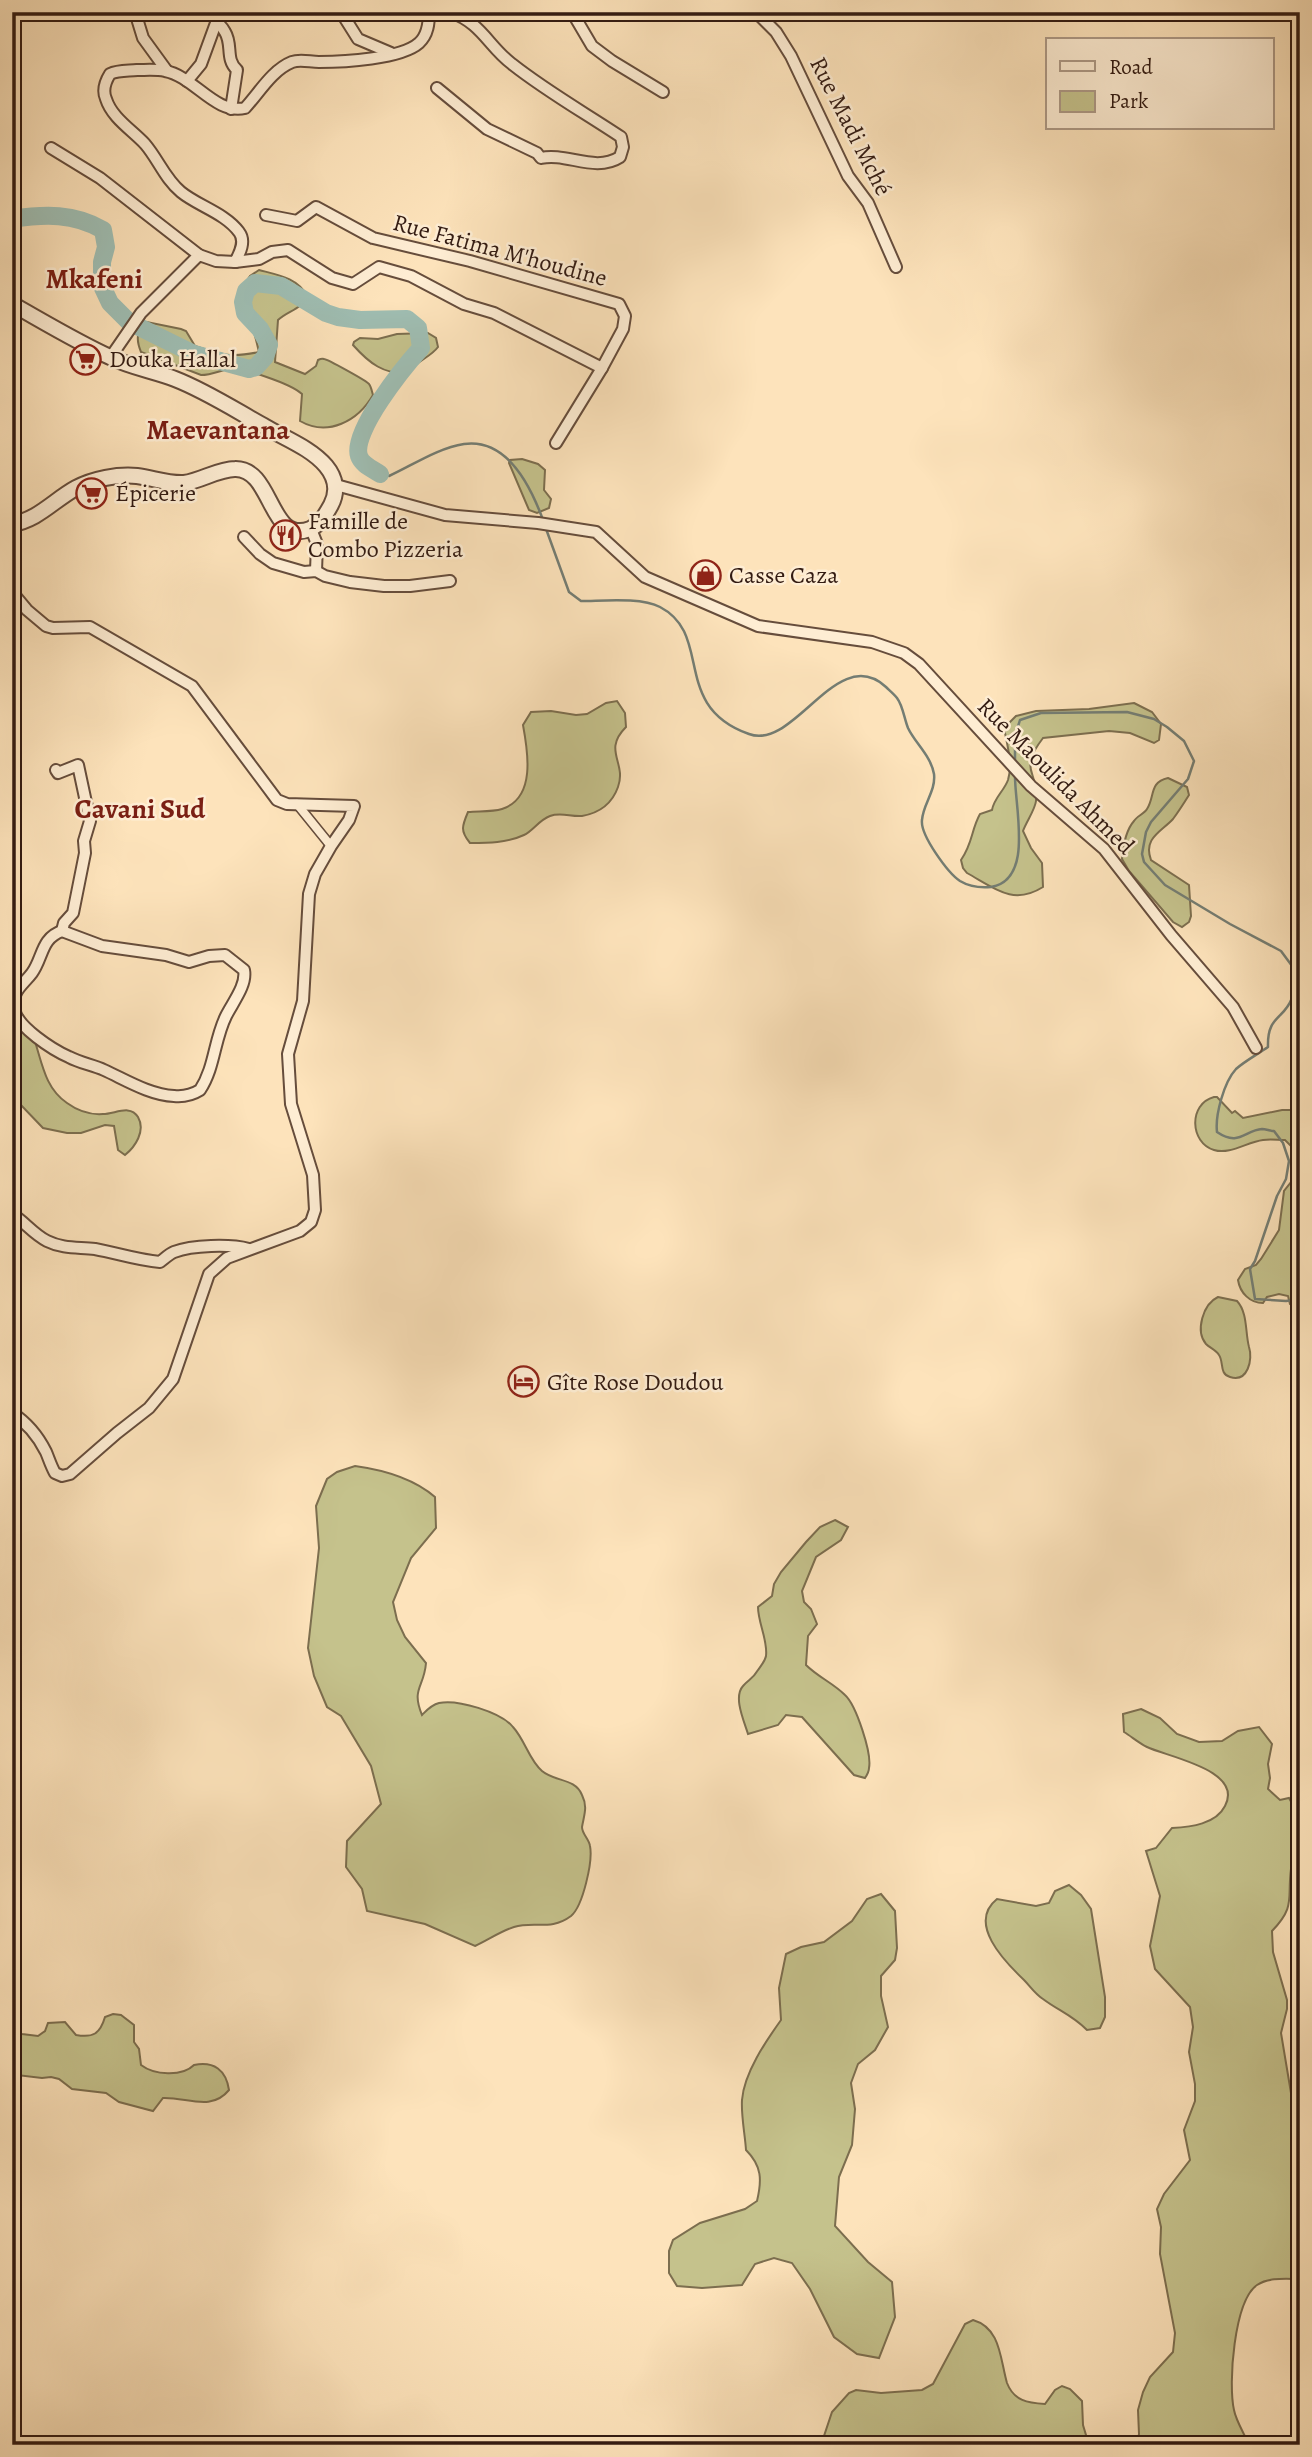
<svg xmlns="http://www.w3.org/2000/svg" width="1312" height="2457" font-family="Alegreya,serif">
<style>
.green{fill:#c5c28c;stroke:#7c6e4f;stroke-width:2}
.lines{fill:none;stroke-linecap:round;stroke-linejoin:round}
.stream{stroke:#747d73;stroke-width:2.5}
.river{stroke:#9fbeb3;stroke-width:18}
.pedestrian-casing{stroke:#664d3c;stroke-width:11}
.minor-casing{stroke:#664d3c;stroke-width:14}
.tertiary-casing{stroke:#664d3c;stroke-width:18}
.pedestrian{stroke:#feedd3;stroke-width:8}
.minor{stroke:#feedd3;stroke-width:10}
.tertiary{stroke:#feedd3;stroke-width:14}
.labels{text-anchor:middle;stroke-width:5;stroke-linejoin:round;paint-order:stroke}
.street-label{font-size:24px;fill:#331b12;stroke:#feedd3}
.poi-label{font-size:24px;fill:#331b12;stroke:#feedd3;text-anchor:start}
.quarter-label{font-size:28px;font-weight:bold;fill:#7a1f14;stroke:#feedd3}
</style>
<rect width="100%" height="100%" fill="#fde3bb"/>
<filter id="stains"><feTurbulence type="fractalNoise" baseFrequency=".00286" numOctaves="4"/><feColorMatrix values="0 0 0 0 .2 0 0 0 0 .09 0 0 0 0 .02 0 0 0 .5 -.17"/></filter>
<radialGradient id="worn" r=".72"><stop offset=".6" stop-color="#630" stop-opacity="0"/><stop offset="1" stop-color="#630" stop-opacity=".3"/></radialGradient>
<!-- green -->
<g class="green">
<path d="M259,270C278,275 298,278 307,296C301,310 289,310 278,320L275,362L305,374L316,366L318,360C320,359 322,358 324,359C327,359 367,381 369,384C371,386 372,392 373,395C358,421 328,437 300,421L302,394C291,384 243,367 228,369C219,371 211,375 201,375L141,352C136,340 136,331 147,322L181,329L186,331L195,346C221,355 231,358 259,352L243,287L250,276Z"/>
<path d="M428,333L436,338L438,347C430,358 415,361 409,373C384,375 369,363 353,345L354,342L360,338L378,339L397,334Z"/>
<polygon points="522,459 538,464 545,470 544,490 551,499 549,508 537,513 529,510 509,463 510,460"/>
<path d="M617,701L625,713L626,727C602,751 627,762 618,787C612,804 599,813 582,816C571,817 561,812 550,816C539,820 533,831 524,835C507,843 488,843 470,843C460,831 462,826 468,812C479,811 492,812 502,809C536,798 528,752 523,725L531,712L551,711L576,715L587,714L606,703Z"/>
<path d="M1134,703L1152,712L1161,724L1159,740L1154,743L1130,733L1109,731L1043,738C1017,772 1039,769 1036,801C1035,810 1026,822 1023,831L1031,848L1042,863L1043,887C1013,906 994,888 967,873L963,868L961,860C973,843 971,830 980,814L992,810C994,798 1004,791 1008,780C1013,764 1007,744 1004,728L1016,716L1036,711L1089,709Z"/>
<path d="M1168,778L1187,787L1189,795C1184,803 1179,811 1173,819C1161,832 1143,838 1151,860L1189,885L1191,916L1189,922L1182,927L1173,922L1129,871L1122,859C1123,847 1126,830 1134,821C1137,816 1144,814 1147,809C1155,797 1149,782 1168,778Z"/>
<path d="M12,1013H21C43,1041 36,1082 67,1103C78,1111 90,1115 103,1114C115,1114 130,1104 138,1117C146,1131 135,1147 125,1155L118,1150L114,1126L105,1125L81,1133H67L43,1128L20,1104H12Z"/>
<path d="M1214,1097H1217L1232,1113L1235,1111L1243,1118L1282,1110H1300V1264L1297,1268L1300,1278V1309L1290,1304L1288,1296L1279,1294L1267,1297L1263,1303C1250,1303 1240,1293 1238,1280L1245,1269L1256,1265L1261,1259L1279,1230L1284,1191L1295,1177L1298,1164L1293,1148L1285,1140C1278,1140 1270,1139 1263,1140C1247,1142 1230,1155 1214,1150C1190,1143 1188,1104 1214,1097Z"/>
<path d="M1218,1297L1237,1301C1248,1313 1245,1332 1249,1347C1253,1359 1248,1383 1230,1377C1219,1374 1224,1362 1219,1355C1216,1350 1210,1348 1206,1344C1195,1331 1203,1304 1218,1297Z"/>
<path d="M355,1466C384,1470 413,1478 435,1497L436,1528L411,1558L393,1602L397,1620L405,1637L426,1663C424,1688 411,1688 422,1715C427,1710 431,1705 439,1703C457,1699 501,1712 513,1727C525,1740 529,1760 542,1771C555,1782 575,1778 582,1795C588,1807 584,1815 582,1827C582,1834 589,1839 590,1846C593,1861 583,1906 571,1916C551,1931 534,1921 514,1927C501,1931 488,1940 475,1946L425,1924L367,1911L362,1889L346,1867L347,1841L381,1804L371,1766L341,1716L327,1707L314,1676L308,1648L319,1548L316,1506L327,1479L337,1472Z"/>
<path d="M835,1520L848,1527L841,1540L816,1557L802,1591L804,1602L811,1609L817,1624L808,1636L806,1665C818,1677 833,1683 845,1695C856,1705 872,1753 869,1768C869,1772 867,1775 865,1778L854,1775L802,1717L786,1715L778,1725L748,1734C744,1721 733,1697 743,1686C749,1679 752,1680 758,1670C761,1666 765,1661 766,1656C768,1640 758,1623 758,1607L772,1596L774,1584L781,1572L806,1542L820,1527Z"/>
<path d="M1141,1709L1160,1718L1177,1734L1199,1742L1222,1741L1238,1731L1259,1727L1272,1744L1268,1764L1270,1778L1268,1789L1280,1800L1289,1798L1298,1814L1300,1865L1291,1869C1287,1899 1296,1906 1272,1931L1273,1952L1287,2000V2009L1281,2033L1292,2099L1300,2109V2279C1286,2279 1269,2277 1257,2285C1234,2301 1228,2384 1234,2410C1236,2421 1245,2435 1249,2445H1137L1139,2434L1138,2410L1143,2392L1150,2377L1173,2352L1175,2333L1160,2254L1161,2227L1157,2209L1164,2194L1190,2160L1184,2130L1195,2101V2084L1189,2052L1193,2027L1190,2007L1155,1969L1150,1946L1160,1896L1146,1851L1156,1848L1172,1828C1191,1827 1216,1824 1225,1806C1244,1770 1168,1757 1147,1747C1139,1743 1132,1737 1124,1732L1123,1714Z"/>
<path d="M1069,1885L1081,1895L1091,1909L1105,1997V2017L1100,2028L1087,2030C1072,2015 1059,2011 1043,1999C1035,1994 1030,1986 1024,1980C1004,1961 967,1923 997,1899L1036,1906L1049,1903L1055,1891Z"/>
<path d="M881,1894L895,1911L897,1948L895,1960L881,1976V1996L888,2027L875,2050L858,2064L851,2083L855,2109L852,2145L839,2177L835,2226L868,2262L892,2282L895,2317L879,2358L857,2354L834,2337L810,2289L792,2263L774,2258L755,2264L742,2285L702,2288L677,2286L669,2273V2251L673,2240L700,2223L745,2209L757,2201C762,2180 762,2166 746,2150C745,2134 741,2116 742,2100C744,2073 766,2041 781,2020L779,1988L786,1954L801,1947L824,1942L852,1921L867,1899Z"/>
<path d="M113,2014L121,2015L134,2025V2042L139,2049L141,2065C154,2075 182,2077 194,2065C214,2061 226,2070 229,2090C211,2112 187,2097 163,2098L153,2111L119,2102L106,2093L72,2089L59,2079L51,2077L42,2078L17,2075L12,2083V2028L22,2034L38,2036L45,2031L48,2023L65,2022L76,2035C93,2038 100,2034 105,2017Z"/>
<path d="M973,2320C1001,2328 1000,2359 1007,2383C1014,2401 1028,2403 1045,2404L1055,2390L1062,2386L1070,2389L1082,2401L1083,2425L1089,2445H821L832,2412L849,2393L856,2390L881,2393L922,2390L933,2384L965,2324Z"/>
</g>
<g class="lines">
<!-- stream -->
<g class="stream">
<path d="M389,476C413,465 438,448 464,444C507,438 531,487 543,520"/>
<path d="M545,526L569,592L581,601C602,601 641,597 660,607C714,635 670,706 749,734C795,751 837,642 886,687C889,690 894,694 897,698C903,706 904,718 908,728C915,743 931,756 934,774C936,791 923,804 922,820C920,835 948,873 960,881C970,887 980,888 991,887C1035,880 1014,805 1015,774"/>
<path d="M1015,764V736L1020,720L1041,713L1127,712L1154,719L1167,727L1184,741L1194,761L1188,779L1151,822L1146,832L1142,854L1144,862L1165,885L1230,924L1281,951L1295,970C1294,978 1295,990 1292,998C1284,1020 1267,1015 1268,1047C1258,1054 1245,1061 1236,1069C1224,1082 1215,1115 1217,1132C1239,1147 1245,1130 1262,1129C1266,1129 1270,1131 1274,1131L1283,1143L1289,1161L1286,1179L1277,1196L1255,1261L1250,1269L1255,1299L1286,1301L1300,1299"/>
</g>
<!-- river -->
<path class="river" d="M12,219C45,214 74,213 103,230L106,247L102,262V286L110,303L129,322L194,354L249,369L256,367L265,357L269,345L260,329L245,313L243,302L246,291L255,283L281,286L326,313L338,317L360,320L407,319L418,328L421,348C404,367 351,432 359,456C362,465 373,469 380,474"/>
<defs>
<polyline id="pedestrian" points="297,804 331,846"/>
<g id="minor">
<polyline points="135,12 143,38 167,71"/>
<path d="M214,12C215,25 220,22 225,32C233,45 225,59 237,70L231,109"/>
<polyline points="341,12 358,39 391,53"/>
<polyline points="572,12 592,46 612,61 663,92"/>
<polyline points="756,12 776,32 791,56 848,176 868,203 896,267"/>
<polyline points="187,81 201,64 216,23"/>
<path d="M437,88L487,129L537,153L541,158C566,152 595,173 620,157L623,147L621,137C585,113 546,91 512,64C488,46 482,23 450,12"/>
<polyline points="51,148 100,178 199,255"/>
<polyline points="266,215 297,221 316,207 373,238 470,261 619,304 625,316 623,329 602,368 556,443"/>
<polyline points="235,262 259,259 272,252 288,250 332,278 353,284 379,267 411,276 464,304 494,313 602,368"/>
<path d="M110,358L141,313L199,255L216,261L235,262C240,253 246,241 239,232C225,213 198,206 181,192C165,179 158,159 145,144C132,130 112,118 106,99C102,90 105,82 110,74C118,70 128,71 137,70C146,70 157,69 165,71C194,76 215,115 245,108C259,93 272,70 292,62C300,59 310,62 319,62C343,62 401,59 419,43C428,35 429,23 429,12"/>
<polyline points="336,485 445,515 538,523 596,532 645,577 758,626 872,642 904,653 919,664 1031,786 1104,849 1171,935 1233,1007 1256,1048"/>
<polyline points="311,529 317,544 316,571"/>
<polyline points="244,537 260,554 273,563 304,572 316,571 325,576 350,582 384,586 410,586 450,581"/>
<path d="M12,592L27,610L46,626L53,628L90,627L192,686L277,800L287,804L354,806L349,820L331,846L315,874L309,894L303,1001L288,1054L291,1104L313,1175L315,1210L311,1222L300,1231L227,1258L209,1274L173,1379L149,1408L117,1433L70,1474L62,1476L55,1473C51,1466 49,1459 46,1452C38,1436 26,1422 12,1413"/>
<polyline points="56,770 58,773 78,765 90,821 84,841 85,853 73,913 64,923 62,931"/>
<path d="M62,931L102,946L166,955L189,962L209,956L225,955L244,970C247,985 233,1002 226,1016C214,1040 215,1067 200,1090C192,1095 184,1097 174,1096C150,1095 126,1080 104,1070C93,1065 80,1063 69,1057C53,1050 17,1027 14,1009C11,991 23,985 32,973C43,958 41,938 62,931Z"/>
<path d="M12,1214C25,1222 33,1234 47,1241C63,1249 78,1247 95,1249C117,1253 137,1260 160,1262C164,1259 169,1254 174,1252C192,1245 230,1244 249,1249"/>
</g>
<path id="tertiary" d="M12,304C44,322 77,342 110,357C130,367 154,371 175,379C206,391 235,410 264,426C284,438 311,448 326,466C336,478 338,492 331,505C326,514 320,525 310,529C269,545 273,468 235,469C218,469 201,481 184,483C168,484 153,478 137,476C118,474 93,479 76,488C54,500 38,520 12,524"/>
</defs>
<!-- pedestrian casing -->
<use href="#pedestrian" class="pedestrian-casing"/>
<!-- minor casing -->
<use href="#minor" class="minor-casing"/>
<!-- tertiary casing -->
<use href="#tertiary" class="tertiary-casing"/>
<!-- pedestrian -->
<use href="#pedestrian" class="pedestrian"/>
<!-- minor -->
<use href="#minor" class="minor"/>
<!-- tertiary -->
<use href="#tertiary" class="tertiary"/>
</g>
<!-- icons -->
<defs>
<symbol id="supermarket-ring" viewBox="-11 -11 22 22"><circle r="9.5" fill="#feedd3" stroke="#8f2418" stroke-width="1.5"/><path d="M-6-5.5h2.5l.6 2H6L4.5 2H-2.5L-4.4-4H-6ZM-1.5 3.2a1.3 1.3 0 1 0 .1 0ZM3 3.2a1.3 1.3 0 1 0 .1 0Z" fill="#8f2418"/></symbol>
<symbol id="restaurant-ring" viewBox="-11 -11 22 22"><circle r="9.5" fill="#feedd3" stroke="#8f2418" stroke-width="1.5"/><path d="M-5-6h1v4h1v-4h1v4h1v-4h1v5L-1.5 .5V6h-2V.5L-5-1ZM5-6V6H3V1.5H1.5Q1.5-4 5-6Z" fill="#8f2418"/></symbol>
<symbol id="shop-ring" viewBox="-11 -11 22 22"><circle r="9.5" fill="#feedd3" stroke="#8f2418" stroke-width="1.5"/><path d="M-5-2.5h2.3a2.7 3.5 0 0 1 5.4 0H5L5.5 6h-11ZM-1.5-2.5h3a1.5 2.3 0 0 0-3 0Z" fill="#8f2418"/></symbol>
<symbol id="hotel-ring" viewBox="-11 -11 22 22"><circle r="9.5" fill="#feedd3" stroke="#8f2418" stroke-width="1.5"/><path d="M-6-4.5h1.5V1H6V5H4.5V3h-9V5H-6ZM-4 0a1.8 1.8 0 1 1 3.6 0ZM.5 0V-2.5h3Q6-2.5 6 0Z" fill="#8f2418"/></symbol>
</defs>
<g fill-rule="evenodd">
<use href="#supermarket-ring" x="68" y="342" width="35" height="35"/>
<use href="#supermarket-ring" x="74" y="476" width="35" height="35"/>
<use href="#restaurant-ring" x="268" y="518" width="35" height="35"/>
<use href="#shop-ring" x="688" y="558" width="35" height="35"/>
<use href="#hotel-ring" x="506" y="1364" width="35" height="35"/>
</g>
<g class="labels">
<!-- street labels -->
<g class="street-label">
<text transform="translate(851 126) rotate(63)" y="8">Rue Madi Mché</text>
<text transform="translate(500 250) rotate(15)" y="8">Rue Fatima M'houdine</text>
<text transform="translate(1056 776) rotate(45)" y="8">Rue Maoulida Ahmed</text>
</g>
<!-- poi labels -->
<g class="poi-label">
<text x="109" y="367">Douka Hallal</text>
<text x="115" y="501">Épicerie</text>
<text x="308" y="529">Famille de<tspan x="308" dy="28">Combo Pizzeria</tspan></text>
<text x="729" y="583">Casse Caza</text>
<text x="547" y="1390">Gîte Rose Doudou</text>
</g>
<!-- quarter labels -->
<g class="quarter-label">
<text x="94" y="288">Mkafeni</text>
<text x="218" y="439">Maevantana</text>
<text x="140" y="818">Cavani Sud</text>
</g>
</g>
<!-- margin -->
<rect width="1312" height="2457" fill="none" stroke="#fde3bb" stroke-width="42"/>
<rect x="14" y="14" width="1284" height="2429" fill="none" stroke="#331b12" stroke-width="3.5"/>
<rect x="21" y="21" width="1270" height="2415" fill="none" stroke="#331b12" stroke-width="2"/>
<!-- legend -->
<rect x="1046" y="38" width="228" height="91" fill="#feedd3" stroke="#ad9986" stroke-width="2"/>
<rect x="1060" y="61" width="35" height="10" fill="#feedd3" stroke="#ad9986" stroke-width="2"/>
<text x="1109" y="74" font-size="21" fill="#331b12">Road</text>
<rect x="1060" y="91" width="35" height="21" fill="#c5c28c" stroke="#ad9986" stroke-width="2"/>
<text x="1109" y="108" font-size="21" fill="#331b12">Park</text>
<rect width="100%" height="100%" filter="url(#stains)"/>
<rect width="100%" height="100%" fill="url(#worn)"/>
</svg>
